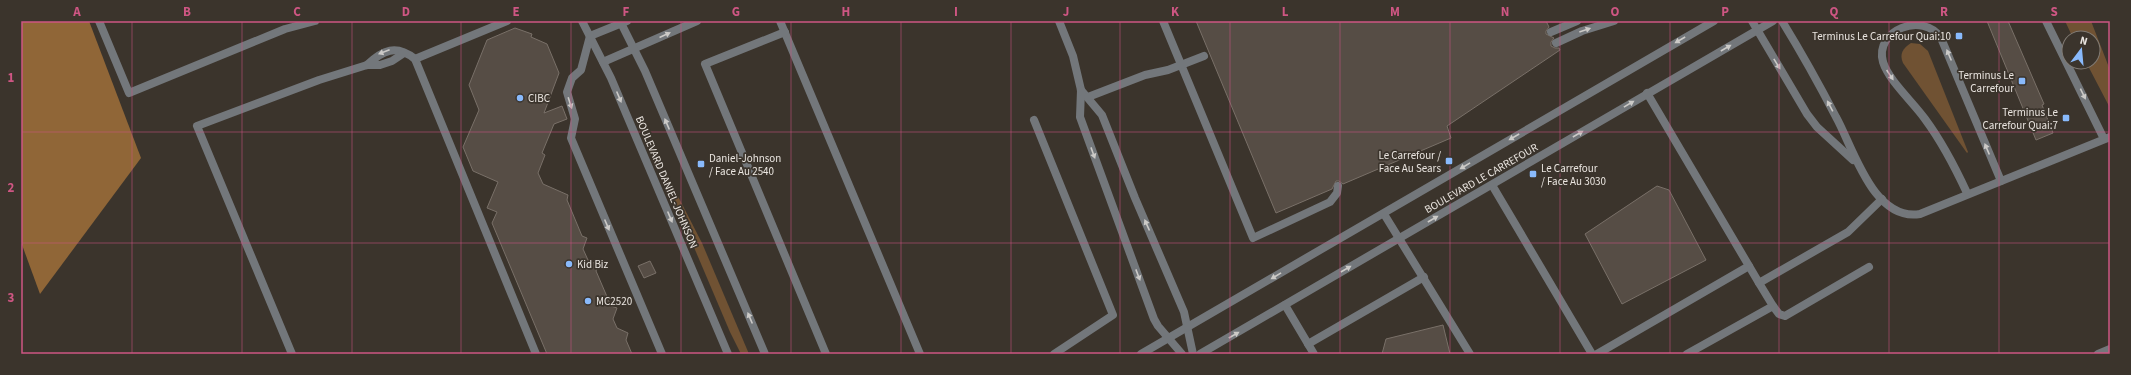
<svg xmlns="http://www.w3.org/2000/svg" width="2131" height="375" font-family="'Source Sans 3',sans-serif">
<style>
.green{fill:#705233}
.forest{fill:#906637}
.building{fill:#564d45;stroke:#797068}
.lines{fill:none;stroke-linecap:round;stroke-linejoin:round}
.service{stroke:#73777b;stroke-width:8}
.tertiary{stroke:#73777b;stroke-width:8}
.oneway{fill:#cccac7}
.grid{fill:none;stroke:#ce5683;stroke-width:1;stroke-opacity:0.55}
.poi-dot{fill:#89bafc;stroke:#3b342c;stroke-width:1.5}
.labels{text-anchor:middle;stroke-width:3.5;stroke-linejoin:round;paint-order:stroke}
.poi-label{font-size:11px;fill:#eae5e0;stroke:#3b342c;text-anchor:start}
.street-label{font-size:11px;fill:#eae5e0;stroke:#3b342c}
.neatline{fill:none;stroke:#ce5683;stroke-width:1.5}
.grid-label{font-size:13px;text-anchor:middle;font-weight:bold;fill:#ce5683}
</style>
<rect width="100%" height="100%" fill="#3b342c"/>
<!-- green -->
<g class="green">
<polygon points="2065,21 2091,21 2110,70 2110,108 2086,62 2093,62 2093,38 2073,38"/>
<path d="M1911,43L1920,44L1928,51L1968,152L1967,153L1903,63C1899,54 1903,48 1911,43Z"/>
<polygon points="665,171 702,243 749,354 741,354 730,332 662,172"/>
</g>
<!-- forest -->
<polygon class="forest" points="21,21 89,21 141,158 40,294 21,242"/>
<!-- building -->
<g class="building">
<polygon points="1196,21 1546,21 1549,27 1546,31 1546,34 1554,38 1551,42 1551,46 1555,48 1559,48 1560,50 1447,126 1451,138 1343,184 1339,181 1336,181 1332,189 1276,213"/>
<polygon points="1987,21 2008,21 2044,104 2042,105 2053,133 2036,140"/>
<polygon points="515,28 532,34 531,37 547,44 559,73 544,113 562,106 567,119 554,124 542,153 545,155 538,173 543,184 568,195 567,200 582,236 587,238 583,249 588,260 598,265 596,271 611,306 617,308 613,319 617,328 628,333 626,340 632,354 547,354 492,223 497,212 487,208 498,182 473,171 463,147 479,110 469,85 487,40"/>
<polygon points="1657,186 1669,190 1706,260 1622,304 1585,234"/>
<polygon points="650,261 656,273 644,278 638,266"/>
<polygon points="1443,325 1450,354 1382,354 1386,339"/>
</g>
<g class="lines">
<!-- service -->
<g class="service">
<polyline points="99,21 129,93 285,29 315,21"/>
<polyline points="627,21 590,36 581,70 572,78 567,92 575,119 571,138 662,354"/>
<polyline points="780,21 920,354"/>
<polyline points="1059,21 1073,56 1081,90 1080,117 1154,319 1158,326 1182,354"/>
<polyline points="1163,21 1253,238 1330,202 1337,193 1338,186"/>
<polyline points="1752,21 1807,114 1817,127 1853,160"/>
<path d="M1782,21C1801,52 1819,84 1836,117C1853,147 1873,222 1920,214L2110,137"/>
<polyline points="2046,21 2104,139"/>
<polyline points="785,32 705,64 826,354"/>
<polyline points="1551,32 1577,21"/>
<polyline points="1556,43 1582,31 1614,21"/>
<polyline points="415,59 507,21"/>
<polyline points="603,62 697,21"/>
<path d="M367,65C383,50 396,44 415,59L536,354"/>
<polyline points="1081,90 1102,115 1135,198 1184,312 1193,354"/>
<polyline points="1088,97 1145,75 1168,70 1204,56"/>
<polyline points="1034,120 1113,315 1054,354"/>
<polyline points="1492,185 1592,354"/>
<path d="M1967,193C1955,167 1942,142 1925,119C1913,102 1889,81 1883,62C1874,30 1923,11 1941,38L2001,181"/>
<polyline points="1384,214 1470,354"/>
<polyline points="1749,266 1759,283 1848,232 1882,199"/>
<polyline points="1285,305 1314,354"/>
<polyline points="1773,306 1779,314 1785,316 1869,267"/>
<polyline points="1308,344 1424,277"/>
<polyline points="292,354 197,126 319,80 367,65 380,65 392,61 404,53"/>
<polyline points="1597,354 1749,266 1647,93"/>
<polyline points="1687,354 1773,306 1759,283"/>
<polyline points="2098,354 2110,349"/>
</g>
<!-- tertiary -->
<g class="tertiary">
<polyline points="582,21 611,78 728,354"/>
<polyline points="620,21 645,71 765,354"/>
<polyline points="1141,354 1714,21"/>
<polyline points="1200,354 1773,21"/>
</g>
</g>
<!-- one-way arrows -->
<defs><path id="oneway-solid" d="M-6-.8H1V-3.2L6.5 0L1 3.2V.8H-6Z"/></defs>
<g class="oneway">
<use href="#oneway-solid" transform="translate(1585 30) rotate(-19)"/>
<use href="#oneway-solid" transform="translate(665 35) rotate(-24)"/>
<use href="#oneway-solid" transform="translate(1680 40) rotate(150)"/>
<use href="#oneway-solid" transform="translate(1726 48) rotate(-30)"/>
<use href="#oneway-solid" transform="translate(384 52) rotate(159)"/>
<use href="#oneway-solid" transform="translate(1949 55) rotate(-113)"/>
<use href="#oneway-solid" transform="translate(1777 64) rotate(58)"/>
<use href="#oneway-solid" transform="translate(1890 75) rotate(56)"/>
<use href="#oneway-solid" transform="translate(2083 94) rotate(64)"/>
<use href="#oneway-solid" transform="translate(619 97) rotate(67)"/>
<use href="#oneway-solid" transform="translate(570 103) rotate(72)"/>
<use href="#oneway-solid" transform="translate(1629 104) rotate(-31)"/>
<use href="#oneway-solid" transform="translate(1830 106) rotate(-118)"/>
<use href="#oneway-solid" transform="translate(667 124) rotate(-113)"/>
<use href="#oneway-solid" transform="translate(1578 134) rotate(-30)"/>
<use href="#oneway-solid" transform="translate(1514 137) rotate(150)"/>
<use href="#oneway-solid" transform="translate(1987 149) rotate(-113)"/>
<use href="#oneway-solid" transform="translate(1093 153) rotate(70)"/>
<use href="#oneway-solid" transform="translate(1465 166) rotate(149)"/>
<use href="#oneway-solid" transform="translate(670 217) rotate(67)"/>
<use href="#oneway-solid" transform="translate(1433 219) rotate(-30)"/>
<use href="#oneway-solid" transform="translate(607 225) rotate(67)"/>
<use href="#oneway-solid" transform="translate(1147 225) rotate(-114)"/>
<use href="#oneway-solid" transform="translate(1346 269) rotate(-30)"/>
<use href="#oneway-solid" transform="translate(1138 275) rotate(69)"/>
<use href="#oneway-solid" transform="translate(1276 276) rotate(149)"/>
<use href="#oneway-solid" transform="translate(750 318) rotate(-113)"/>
<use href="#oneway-solid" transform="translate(1234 335) rotate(-30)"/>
</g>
<!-- grid -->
<path class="grid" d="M132,21V354M242,21V354M352,21V354M461,21V354M571,21V354M681,21V354M791,21V354M901,21V354M1011,21V354M1120,21V354M1230,21V354M1340,21V354M1450,21V354M1560,21V354M1670,21V354M1779,21V354M1889,21V354M1999,21V354M21,132H2110M21,243H2110"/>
<!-- markers -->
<g class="poi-dot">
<rect x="1955" y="32" width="8" height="8" rx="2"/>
<rect x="2018" y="77" width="8" height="8" rx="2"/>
<circle cx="520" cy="98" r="4"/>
<rect x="2062" y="114" width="8" height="8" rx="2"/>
<rect x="1445" y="157" width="8" height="8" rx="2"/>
<rect x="697" y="160" width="8" height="8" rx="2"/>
<rect x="1529" y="170" width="8" height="8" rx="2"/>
<circle cx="569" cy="264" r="4"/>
<circle cx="588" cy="301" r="4"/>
</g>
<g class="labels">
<!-- poi labels -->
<g class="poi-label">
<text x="1951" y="40" text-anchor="end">Terminus Le Carrefour Quai:10</text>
<text x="2014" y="79" text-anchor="end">Terminus Le<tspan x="2014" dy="13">Carrefour</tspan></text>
<text x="528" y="102">CIBC</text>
<text x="2058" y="116" text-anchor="end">Terminus Le<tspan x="2058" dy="13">Carrefour Quai:7</tspan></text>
<text x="1441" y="159" text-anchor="end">Le Carrefour /<tspan x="1441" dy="13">Face Au Sears</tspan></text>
<text x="709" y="162">Daniel-Johnson<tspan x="709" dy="13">/ Face Au 2540</tspan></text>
<text x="1541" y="172">Le Carrefour<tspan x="1541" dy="13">/ Face Au 3030</tspan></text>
<text x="577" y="268">Kid Biz</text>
<text x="596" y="305">MC2520</text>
</g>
<!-- street labels -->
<g class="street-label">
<text transform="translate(1481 178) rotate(-30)" y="4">BOULEVARD LE CARREFOUR</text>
<text transform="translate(667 182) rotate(67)" y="4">BOULEVARD DANIEL-JOHNSON</text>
</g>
</g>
<!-- border -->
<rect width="2131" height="375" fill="none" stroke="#3b342c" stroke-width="44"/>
<!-- north arrow -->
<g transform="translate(2081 50) rotate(16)"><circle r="19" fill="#3b342c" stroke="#817b74"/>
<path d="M0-3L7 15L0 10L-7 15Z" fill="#89bafc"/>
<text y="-6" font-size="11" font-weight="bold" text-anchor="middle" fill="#eae5e0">N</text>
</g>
<rect x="22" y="22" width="2087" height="331" class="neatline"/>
<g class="grid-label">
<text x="77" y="16">A</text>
<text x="187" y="16">B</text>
<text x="297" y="16">C</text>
<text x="406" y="16">D</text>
<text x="516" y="16">E</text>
<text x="626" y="16">F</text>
<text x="736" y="16">G</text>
<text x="846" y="16">H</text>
<text x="956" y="16">I</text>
<text x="1066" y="16">J</text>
<text x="1175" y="16">K</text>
<text x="1285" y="16">L</text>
<text x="1395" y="16">M</text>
<text x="1505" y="16">N</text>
<text x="1615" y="16">O</text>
<text x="1725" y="16">P</text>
<text x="1834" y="16">Q</text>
<text x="1944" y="16">R</text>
<text x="2054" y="16">S</text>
<text x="11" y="82">1</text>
<text x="11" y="192">2</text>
<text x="11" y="302">3</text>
</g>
</svg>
